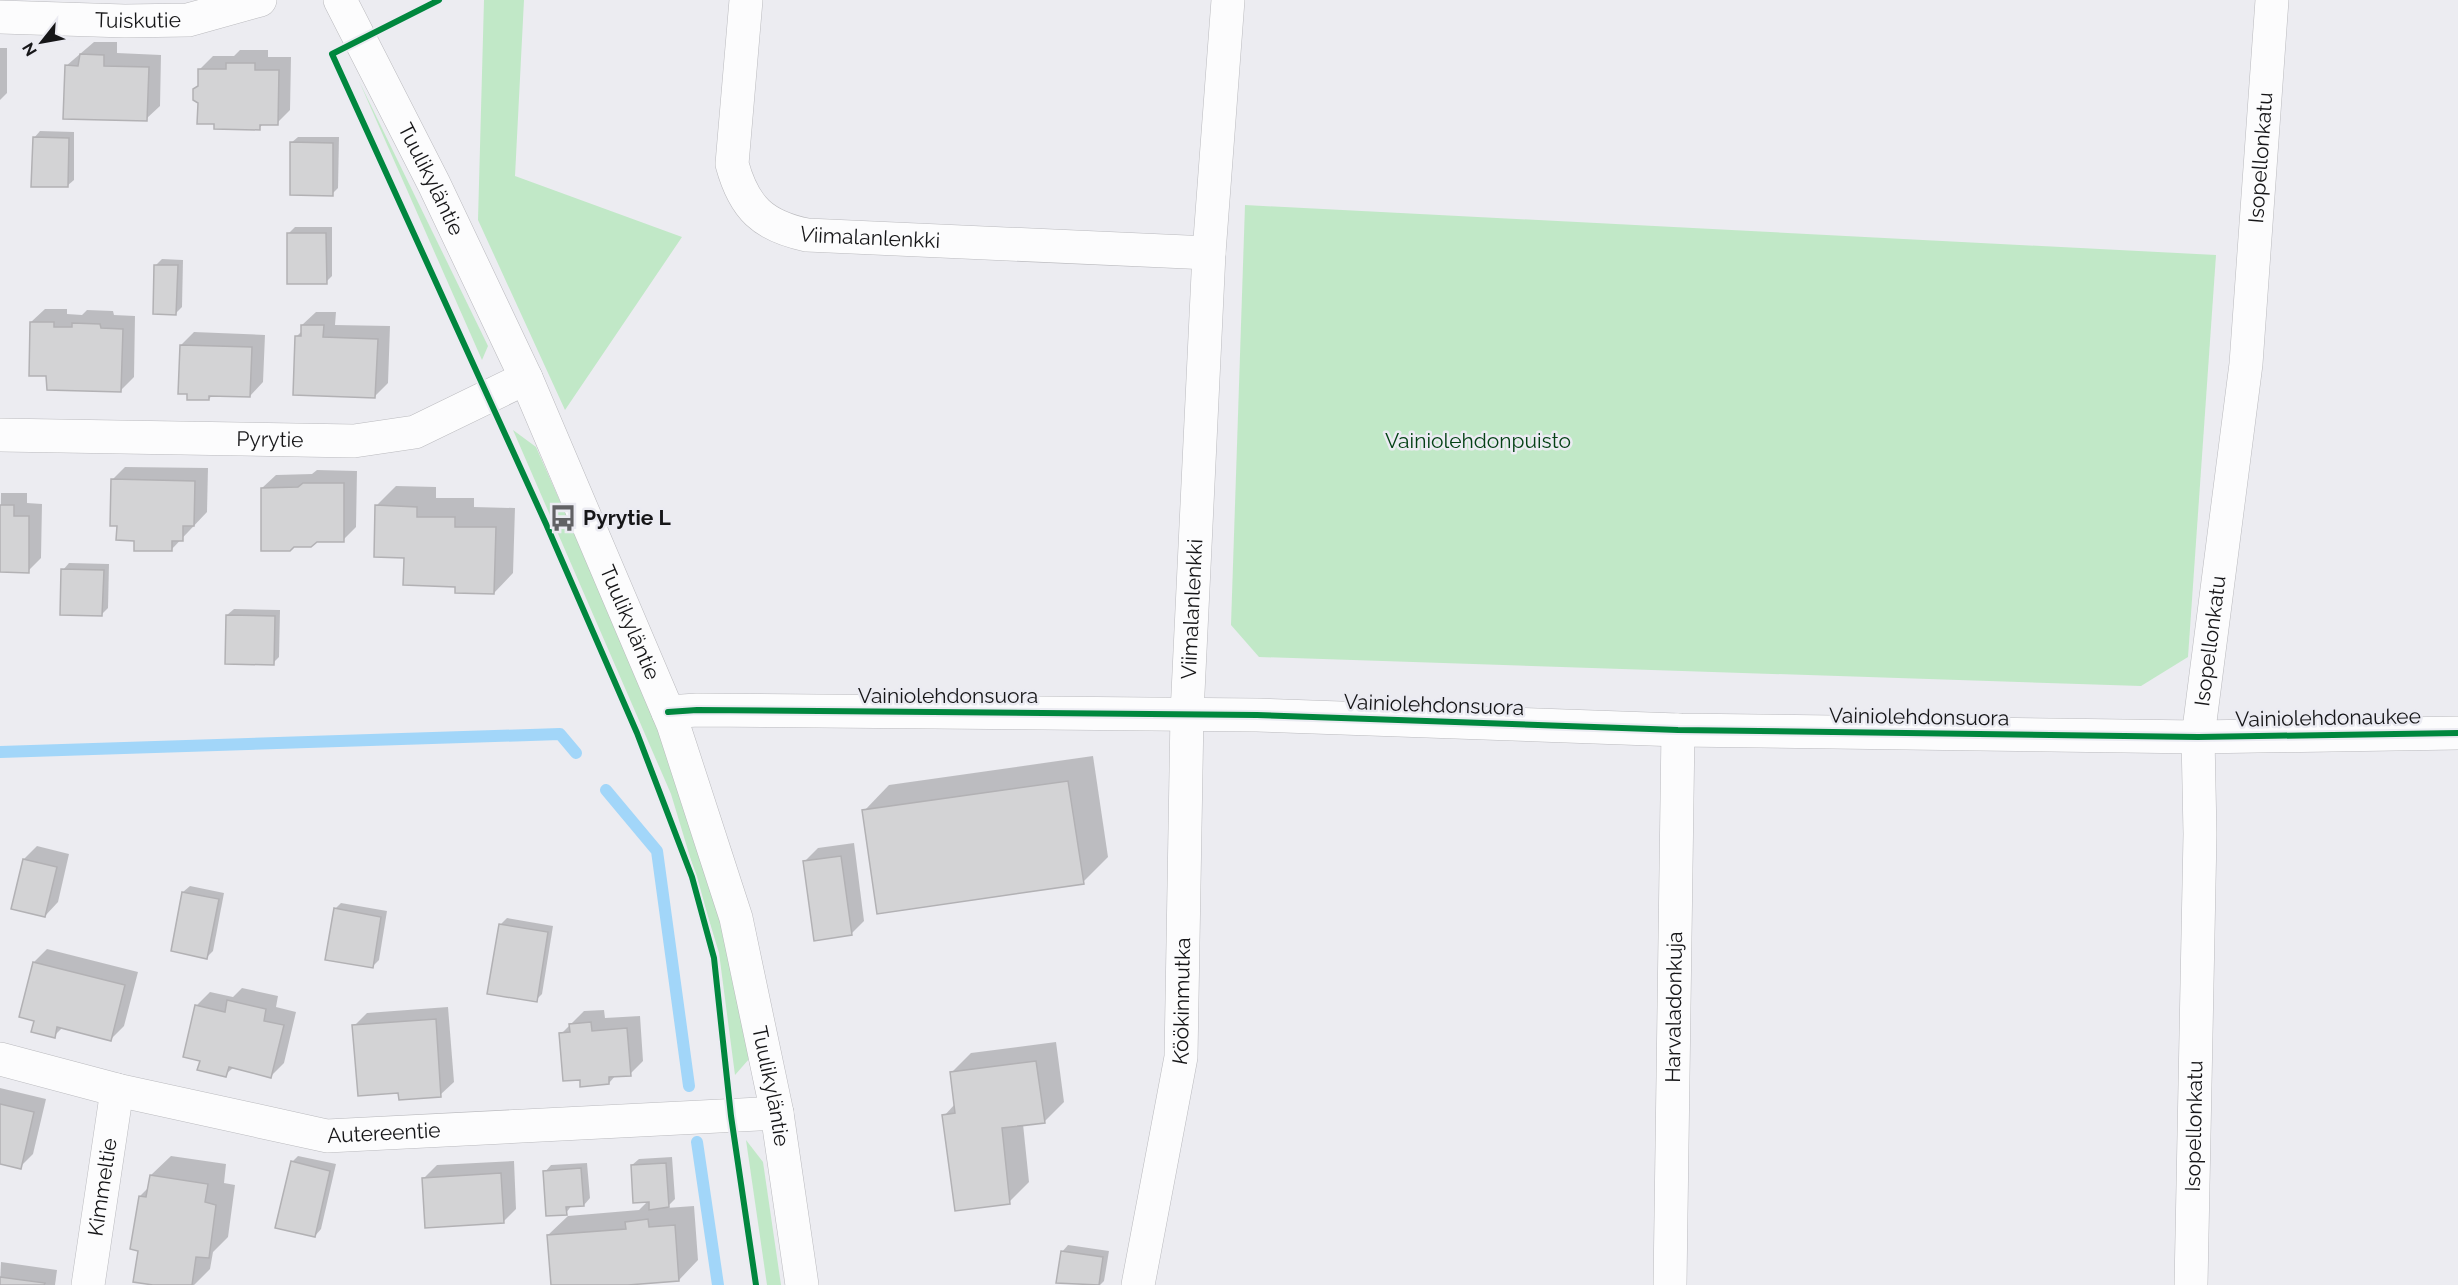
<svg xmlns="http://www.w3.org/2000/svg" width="2458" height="1285" font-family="Raleway,sans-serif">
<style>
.green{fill:#c1e8c7}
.shadow{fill:#0003}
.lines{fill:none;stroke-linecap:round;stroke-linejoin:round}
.stream{stroke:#a2d6f9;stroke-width:12}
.building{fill:#d3d3d5;stroke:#b2b1b4;stroke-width:1.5}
.street-casing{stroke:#bababe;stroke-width:34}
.street{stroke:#fcfcfd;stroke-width:33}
.cycleway-casing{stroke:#ebebf2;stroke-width:10}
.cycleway{stroke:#00873e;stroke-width:6}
.labels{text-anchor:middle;stroke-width:5;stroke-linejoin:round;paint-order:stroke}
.street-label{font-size:21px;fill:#161618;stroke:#ebebf2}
.park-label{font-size:21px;fill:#044115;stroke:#ebebf2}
.poi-label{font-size:21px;font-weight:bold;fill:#161618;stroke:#ebebf2;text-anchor:start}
</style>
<rect width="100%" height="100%" fill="#ececf1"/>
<!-- green -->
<g class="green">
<polygon points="484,0 524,0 515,176 682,237 565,410 478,220"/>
<polygon points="359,81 488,346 482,360"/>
<polygon points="1245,205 2216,255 2188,657 2141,686 1259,657 1231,625"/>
<polygon points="513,430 536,447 643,689 691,805 733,954 749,1059 735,1075 719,953 671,794"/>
<polygon points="746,1140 763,1162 781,1285 767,1285"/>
</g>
<!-- shadow -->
<g class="shadow">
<polygon points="94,42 117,42 117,53 161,55 160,106 146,119 66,66"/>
<polygon points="0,48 7,48 7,93 0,100"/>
<polygon points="240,50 268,50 268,57 291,57 290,110 277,123 264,123 259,128 215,122 199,85 200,69 213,56 234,56"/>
<polygon points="40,131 74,132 74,180 67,186 34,138"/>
<polygon points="298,137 339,137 338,188 332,194 291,143"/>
<polygon points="295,227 332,227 332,276 326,282 288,234"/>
<polygon points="162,259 183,260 182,307 176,313 156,265"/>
<polygon points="45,309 67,309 67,314 82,315 87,310 113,311 114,315 135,316 134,377 121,390 48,375 31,322"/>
<polygon points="316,312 336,312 335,325 390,326 388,383 375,396 297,336 302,331 302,325"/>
<polygon points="194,332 265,335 263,382 250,396 213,394 209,399 181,345"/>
<polygon points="125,467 208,468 207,512 171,550 136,539 119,525 112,480"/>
<polygon points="317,470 357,471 356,527 343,540 317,541 293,546 262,488 276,475 312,474"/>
<polygon points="396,486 436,487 436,498 474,498 474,507 515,508 513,573 494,593 457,585 406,557 376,506"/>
<polygon points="1,493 27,493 27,503 42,504 41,558 28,571 0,571"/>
<polygon points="69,563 109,564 108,608 101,615 63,570"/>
<polygon points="234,609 280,610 279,657 273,663 227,615"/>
<polygon points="1093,756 1108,857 1083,882 864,811 889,785"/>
<polygon points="854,843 864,921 851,934 804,862 818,848"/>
<polygon points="37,846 69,854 58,902 45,916 24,859"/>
<polygon points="190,886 224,893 213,951 207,957 183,892"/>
<polygon points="341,903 387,911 379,960 373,966 335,909"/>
<polygon points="507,918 553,926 542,994 536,1000 500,925"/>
<polygon points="47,949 138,972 124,1026 110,1040 63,1027 54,1036 36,1020 34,962"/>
<polygon points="242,988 278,996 276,1007 296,1012 284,1063 271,1076 234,1067 225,1075 202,1059 197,1005 210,992 233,997"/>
<polygon points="448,1007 454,1082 440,1095 399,1092 354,1026 367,1013"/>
<polygon points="604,1010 605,1018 640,1016 643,1061 630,1074 616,1075 609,1083 561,1034 584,1011"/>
<polygon points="1056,1042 1064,1102 1044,1122 1023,1124 1029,1182 1009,1202 944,1116 955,1104 951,1073 971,1053"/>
<polygon points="0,1088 46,1099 33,1154 20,1167 0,1162"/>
<polygon points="171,1156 226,1164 224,1183 235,1185 228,1237 213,1252 210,1269 194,1285 163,1285 140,1250 140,1196 149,1187 151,1175"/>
<polygon points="298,1156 336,1164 321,1229 315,1236 292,1162"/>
<polygon points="672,1157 675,1199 666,1208 694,1206 698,1260 679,1280 628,1285 552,1285 548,1235 568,1216 639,1210 649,1200 632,1165 639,1159"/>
<polygon points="514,1161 516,1209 503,1222 424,1178 437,1165"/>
<polygon points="587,1163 590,1198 584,1205 572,1205 566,1213 545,1172 551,1165"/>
<polygon points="1068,1245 1109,1251 1104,1281 1100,1285 1058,1282 1062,1252"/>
<polygon points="1,1262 57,1270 55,1285 0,1285"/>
</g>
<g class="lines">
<!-- stream -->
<g class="stream">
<polyline points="0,752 560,734 576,753"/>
<polyline points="606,790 657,851 689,1086"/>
<polyline points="697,1142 718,1285"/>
</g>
</g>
<!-- building -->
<g class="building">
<polygon points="80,54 104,55 104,66 149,67 147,121 63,119 65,65 78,66"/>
<polygon points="226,63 255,63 255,70 279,70 278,125 260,125 260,130 214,129 214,124 197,124 198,103 193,100 193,89 198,86 198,69 226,69"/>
<polygon points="33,137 69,138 68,187 31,187"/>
<polygon points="290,142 333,143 333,196 290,195"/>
<polygon points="287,233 326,233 327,284 287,284"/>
<polygon points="154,265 178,265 176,315 153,314"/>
<polygon points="30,322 54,322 54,327 72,327 72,323 100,324 101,328 123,329 121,392 47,390 46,376 29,376"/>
<polygon points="301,325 324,325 323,337 378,339 375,398 293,395 295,336 301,336"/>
<polygon points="180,345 252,347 250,397 209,396 209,400 187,400 187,394 178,394"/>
<polygon points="111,479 195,481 194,526 183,526 183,541 172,541 172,551 134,551 134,541 116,540 117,526 110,526"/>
<polygon points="303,483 344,483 344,542 317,542 311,547 294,547 290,551 261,551 261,488 298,487"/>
<polygon points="0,505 14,505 14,516 29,516 29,573 0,572"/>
<polygon points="375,505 417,507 417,517 455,517 455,527 496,527 494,594 455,593 455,587 403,585 404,558 374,557"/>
<polygon points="61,569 104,570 102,616 60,615"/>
<polygon points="226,615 275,616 274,665 225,664"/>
<polygon points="1068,781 1084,884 877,914 862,810"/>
<polygon points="841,856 852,935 814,941 803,861"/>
<polygon points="23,859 57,867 45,917 11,909"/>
<polygon points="182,892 219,899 207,959 171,951"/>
<polygon points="334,908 381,917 373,968 325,960"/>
<polygon points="499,924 548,932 537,1002 487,994"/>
<polygon points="33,962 125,985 111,1041 57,1027 55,1038 31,1032 34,1021 19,1017"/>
<polygon points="227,1000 266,1009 264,1021 284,1025 271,1078 229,1067 226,1077 197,1070 200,1061 183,1057 195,1005 225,1012"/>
<polygon points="436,1019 441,1097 399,1100 398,1093 358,1096 352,1025"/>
<polygon points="591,1022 592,1031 627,1028 631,1076 609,1077 609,1084 580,1087 580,1080 563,1081 559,1033 570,1032 569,1024"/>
<polygon points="1036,1061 1045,1123 1002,1128 1010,1204 955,1211 942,1115 955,1113 950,1072"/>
<polygon points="0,1104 34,1112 21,1169 0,1164"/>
<polygon points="291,1161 330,1171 315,1237 275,1228"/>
<polygon points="666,1163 669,1207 649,1210 649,1202 633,1203 631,1165"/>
<polygon points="581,1168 584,1206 566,1207 567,1215 546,1216 543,1171"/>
<polygon points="501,1173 504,1223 425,1228 422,1178"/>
<polygon points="150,1175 208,1184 205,1202 216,1205 209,1258 196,1257 192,1285 153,1285 133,1282 138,1251 130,1249 139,1196 146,1197"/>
<polygon points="648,1219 649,1227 675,1225 679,1281 628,1285 551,1285 547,1235 626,1229 625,1222"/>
<polygon points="1061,1251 1103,1257 1099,1285 1056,1283"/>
<polygon points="0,1277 45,1283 44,1285 0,1285"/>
</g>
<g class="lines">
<defs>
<g id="street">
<path id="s1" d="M340,0L434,184L526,378L673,724L736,918L777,1113L802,1285"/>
<path id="s2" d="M746,0L732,164C744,208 763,226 807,235L1209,253"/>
<path id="s3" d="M0,17L125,21L188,20L260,0"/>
<path id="s4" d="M0,435L354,441L415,432L526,378"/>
<polyline points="668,712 697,710 1257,715 1678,730 2198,737 2458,733"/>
<path id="s5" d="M0,1059L117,1090L327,1136L777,1113"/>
<path id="s6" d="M88,1285L117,1090"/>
<path id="s7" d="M1138,1285L1181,1057L1187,714L1209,253L1228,0"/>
<path id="s8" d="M1670,1285L1678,730"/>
<path id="s9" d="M2191,1285L2200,834L2198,737L2246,364L2272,0"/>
</g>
</defs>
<!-- street casing -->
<use href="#street" class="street-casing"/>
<!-- street -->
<use href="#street" class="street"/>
<defs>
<g id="cycleway">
<polyline points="439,0 332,54 546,524 637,733 692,877 714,958 731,1116 756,1285"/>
<polyline points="668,712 697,710 1257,715 1678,730 2198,737 2458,733"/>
</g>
</defs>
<!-- cycleway casing -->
<use href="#cycleway" class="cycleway-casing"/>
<!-- cycleway -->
<use href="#cycleway" class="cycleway"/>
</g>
<!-- icons -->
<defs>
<symbol id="bus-bare" viewBox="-9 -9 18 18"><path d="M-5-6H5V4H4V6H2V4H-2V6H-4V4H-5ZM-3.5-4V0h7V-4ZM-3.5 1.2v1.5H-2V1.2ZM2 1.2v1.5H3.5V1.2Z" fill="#616164" stroke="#ebebf2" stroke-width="2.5" paint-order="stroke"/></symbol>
</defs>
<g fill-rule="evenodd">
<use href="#bus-bare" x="544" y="499" width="38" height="38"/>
</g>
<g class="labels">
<!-- street labels -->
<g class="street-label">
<text dy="7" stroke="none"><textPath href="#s3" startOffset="138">Tuiskutie</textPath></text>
<text dy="7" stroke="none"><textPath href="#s9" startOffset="1131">Isopellonkatu</textPath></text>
<text dy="7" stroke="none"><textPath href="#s1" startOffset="201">Tuulikyläntie</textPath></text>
<text dy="7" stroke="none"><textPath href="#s2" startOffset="338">Viimalanlenkki</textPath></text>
<text dy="7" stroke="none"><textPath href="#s4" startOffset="270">Pyrytie</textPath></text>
<text dy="7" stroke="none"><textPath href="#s7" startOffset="680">Viimalanlenkki</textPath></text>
<text dy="7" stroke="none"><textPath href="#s1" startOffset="687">Tuulikyläntie</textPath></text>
<text dy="7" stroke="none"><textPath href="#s9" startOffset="645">Isopellonkatu</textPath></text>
<text x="948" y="703">Vainiolehdonsuora</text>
<text transform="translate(1434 705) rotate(2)" y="7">Vainiolehdonsuora</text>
<text transform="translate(1919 717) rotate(1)" y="7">Vainiolehdonsuora</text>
<text transform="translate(2328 718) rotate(-1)" y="7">Vainiolehdonaukee</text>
<text dy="7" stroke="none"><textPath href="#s7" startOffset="288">Köökinmutka</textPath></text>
<text dy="7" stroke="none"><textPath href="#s8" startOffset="278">Harvaladonkuja</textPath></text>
<text dy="7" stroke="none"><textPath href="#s1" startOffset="1173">Tuulikyläntie</textPath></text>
<text dy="7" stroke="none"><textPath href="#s9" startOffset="159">Isopellonkatu</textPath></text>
<text dy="7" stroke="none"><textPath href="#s5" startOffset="393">Autereentie</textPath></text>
<text dy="7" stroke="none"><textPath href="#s6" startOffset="99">Kimmeltie</textPath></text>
</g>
<!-- park labels -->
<g class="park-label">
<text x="1478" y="448">Vainiolehdonpuisto</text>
</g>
<!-- poi labels -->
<g class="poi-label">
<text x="583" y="525">Pyrytie L</text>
</g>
</g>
<!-- north arrow -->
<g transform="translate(42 42) rotate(239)" stroke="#ebebf2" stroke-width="4.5" paint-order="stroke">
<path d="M0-4.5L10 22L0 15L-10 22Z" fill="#161618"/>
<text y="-9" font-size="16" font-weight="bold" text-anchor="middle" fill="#161618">N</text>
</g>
</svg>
